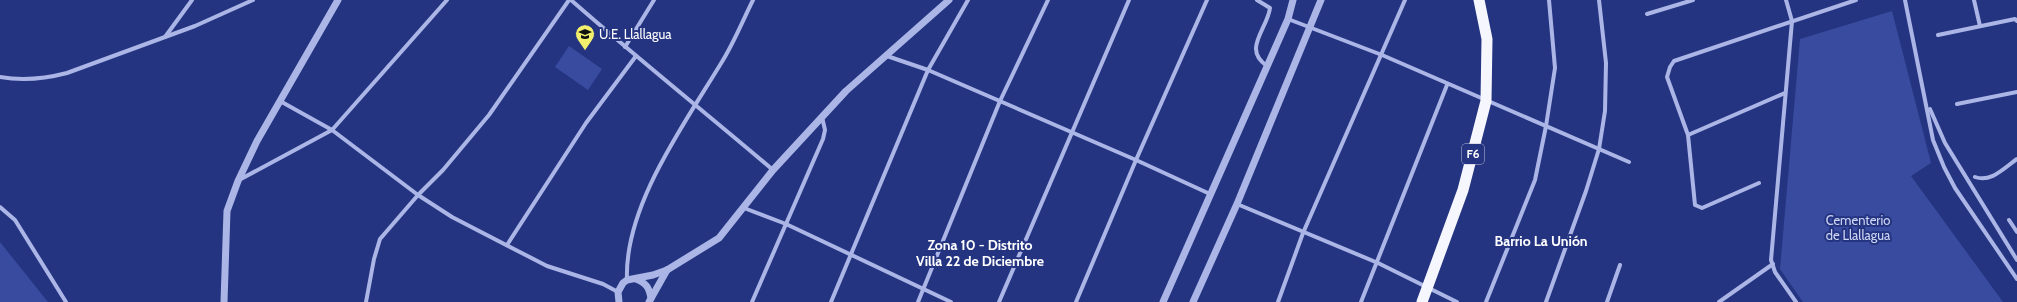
<svg xmlns="http://www.w3.org/2000/svg" width="2017" height="302" font-family="Cabin,sans-serif">
<style>
.green{fill:#384b9f}
.lines{fill:none;stroke-linecap:round;stroke-linejoin:round}
.minor{stroke:#abb6e7;stroke-width:4}
.tertiary{stroke:#abb6e7;stroke-width:7}
.trunk{stroke:#f6f6fe;stroke-width:11}
.labels{text-anchor:middle;stroke-width:4;stroke-linejoin:round;paint-order:stroke}
.shield{fill:#243481;stroke:#bdc2d9;stroke-width:1}
.shield-label{font-size:12px;font-weight:bold;fill:#fff}
.poi-label{font-size:13px;fill:#fff;stroke:#243481;text-anchor:start}
.park-label{font-size:13px;fill:#ced6f5;stroke:#243481}
.neighbourhood-label{font-size:14px;font-weight:bold;fill:#fff;stroke:#243481}
</style>
<rect width="100%" height="100%" fill="#243481"/>
<!-- green -->
<g class="green">
<polygon points="1892,11 1931,163 1911,176 2003,302 1803,302 1780,269 1800,39"/>
<polygon points="569,46 602,69 588,90 555,67"/>
<polygon points="0,242 48,302 0,302"/>
</g>
<g class="lines">
<!-- minor -->
<g class="minor">
<path d="M571,0C637,58 706,113 773,170"/>
<path d="M1257,0L1270,8C1267,30 1242,49 1267,66"/>
<polyline points="1786,0 1792,21 1771,260 1775,272 1796,302"/>
<polyline points="1905,0 1933,140 1944,167 1955,188 2017,279"/>
<polyline points="1974,0 1980,26"/>
<polyline points="1647,14 1693,0"/>
<polyline points="1288,19 1382,55 1629,162"/>
<polyline points="1938,35 2015,19 2017,21"/>
<polyline points="165,37 192,0"/>
<polyline points="625,47 654,0"/>
<polyline points="887,56 928,70 1136,160 1210,194"/>
<path d="M0,77C23,81 44,79 67,73L195,26L253,0"/>
<polyline points="280,101 332,130 418,195 452,217 547,266 603,284 618,292"/>
<polyline points="1957,104 2017,92"/>
<polyline points="1930,109 1945,143 2017,260"/>
<polyline points="1688,135 1785,93"/>
<path d="M1975,177C1991,183 2004,168 2017,159"/>
<polyline points="239,180 332,130 447,0"/>
<polyline points="1759,183 1702,208 1695,205 1688,135 1667,77 1670,67 1674,61 1856,0"/>
<polyline points="1237,204 1378,263 1457,302"/>
<polyline points="0,207 15,220 66,302"/>
<polyline points="744,208 786,224 951,302"/>
<polyline points="2009,220 2017,232"/>
<polyline points="507,245 586,123 636,56"/>
<path d="M627,280C624,207 683,126 720,65C733,45 742,22 753,0"/>
<polyline points="366,302 374,259 380,239 418,195 443,170 489,115 569,0"/>
<polyline points="752,302 823,139 825,130 822,117"/>
<polyline points="831,302 928,70 968,0"/>
<polyline points="918,302 1000,101 1048,0"/>
<polyline points="999,302 1129,0"/>
<polyline points="1076,302 1136,160 1207,0"/>
<polyline points="1278,302 1303,233 1405,0"/>
<polyline points="1361,302 1447,85"/>
<polyline points="1486,302 1535,180 1546,126 1555,68 1549,0"/>
<polyline points="1546,302 1586,191 1599,149 1605,111 1606,63 1599,0"/>
<polyline points="1607,302 1620,265"/>
<polyline points="1719,302 1773,264"/>
</g>
<!-- tertiary -->
<g class="tertiary">
<path d="M636,279C646,283 649,287 651,298"/>
<polyline points="224,302 227,211 238,181 257,141 338,0"/>
<polyline points="619,302 618,292 623,283 627,280 653,275 667,270 719,238 773,170 846,91 949,0"/>
<polyline points="649,302 667,270"/>
<polyline points="1163,302 1288,19 1293,0"/>
<polyline points="1193,302 1237,204 1321,0"/>
</g>
<!-- trunk -->
<polyline class="trunk" points="1422,302 1463,190 1486,101 1487,39 1479,0"/>
</g>
<!-- icons -->
<defs>
<symbol id="school-pin" viewBox="-11 -11 22 30"><path d="M0 17L-7.5 6A9.5 9.5 0 1 1 7.5 6Z" fill="#f2ef6e" stroke="#243481"/><path d="M0-5L7-2L0 1L-7-2ZM-4 1L0 2.5L4 1V4Q0 6-4 4Z" fill="#111"/></symbol>
</defs>
<g fill-rule="evenodd">
<use href="#school-pin" x="574" y="23" width="22" height="30"/>
</g>
<g class="labels">
<!-- shield labels -->
<rect class="shield" x="1462" y="144" width="22" height="20" rx="3"/>
<g class="shield-label">
<text x="1473" y="158">F6</text>
</g>
<!-- poi labels -->
<g class="poi-label">
<text x="599" y="39">U.E. Llallagua</text>
</g>
<!-- park labels -->
<g class="park-label">
<text x="1858" y="225">Cementerio<tspan x="1858" dy="15">de Llallagua</tspan></text>
</g>
<!-- neighbourhood labels -->
<g class="neighbourhood-label">
<text x="1541" y="246">Barrio La Unión</text>
<text x="980" y="250">Zona 10 - Distrito<tspan x="980" dy="16">Villa 22 de Diciembre</tspan></text>
</g>
</g>
</svg>
